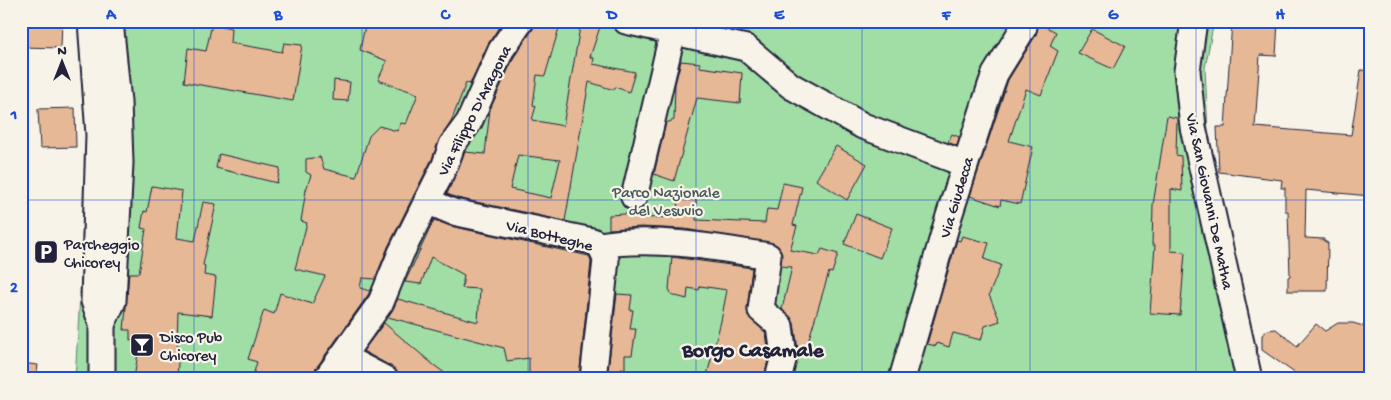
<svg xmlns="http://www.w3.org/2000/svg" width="1391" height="400" font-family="'Gochi Hand',sans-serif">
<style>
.green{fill:#a0dea5;stroke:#618070}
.building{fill:#e6b896;stroke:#22223b;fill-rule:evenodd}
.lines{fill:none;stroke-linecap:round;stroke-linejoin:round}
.minor-casing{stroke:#22223b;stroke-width:29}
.minor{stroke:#f7f3e8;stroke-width:25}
.grid{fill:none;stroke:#1d4ed8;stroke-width:1;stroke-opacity:0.55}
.labels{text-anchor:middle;stroke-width:4.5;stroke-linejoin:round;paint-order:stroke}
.street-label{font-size:16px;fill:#22223b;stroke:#f7f3e8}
.park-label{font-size:16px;fill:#485a5b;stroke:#f7f3e8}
.poi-label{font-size:16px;fill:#22223b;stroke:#f7f3e8;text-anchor:start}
.district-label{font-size:21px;font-weight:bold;fill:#22223b;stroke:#f7f3e8}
.neatline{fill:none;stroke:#1d4ed8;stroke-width:2}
.grid-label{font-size:16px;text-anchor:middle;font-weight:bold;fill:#1d4ed8}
</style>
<rect width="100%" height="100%" fill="#f7f3e8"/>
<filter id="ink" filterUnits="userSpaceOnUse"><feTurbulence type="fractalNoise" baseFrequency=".02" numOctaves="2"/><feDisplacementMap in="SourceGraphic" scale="10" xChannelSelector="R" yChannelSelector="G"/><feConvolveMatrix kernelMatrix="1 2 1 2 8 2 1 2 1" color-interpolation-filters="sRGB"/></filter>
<g filter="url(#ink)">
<!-- green -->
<polygon class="green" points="86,21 1214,21 1205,68 1209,153 1257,379 75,379 87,179"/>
<!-- building -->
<g class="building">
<polygon points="21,21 62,21 61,48 21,47"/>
<polygon points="366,21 503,21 488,44 470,84 466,83 451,122 439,140 432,159 388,247 375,279 362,278 360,288 370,291 368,295 314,371 312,379 252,379 257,362 248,359 264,310 274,314 280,293 312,304 325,276 295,269 307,223 301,221 306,190 311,175 306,172 306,159 320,157 324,169 356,177 369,136 379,126 397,131 401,123 406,124 418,94 378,80 387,61 360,50"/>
<path d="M535,21H561L545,76L537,75L533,105L536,106L532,120L563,126L581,21H602L590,57L594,58L593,64L635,72L629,92L615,87L614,90L589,82L565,221L457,198L447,194L465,152L485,154L490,109L514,57L533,29ZM518,155L560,160L551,198L510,189Z"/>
<polygon points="1232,21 1278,21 1276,56 1260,55 1255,127 1351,135 1361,70 1370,71 1370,196 1306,190 1305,238 1324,239 1324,241 1328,243 1327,291 1288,291 1288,277 1290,276 1288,211 1285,211 1285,188 1281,188 1282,180 1219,172 1217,127 1225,127"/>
<polygon points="1038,23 1056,32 1050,46 1058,51 1041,95 1026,89 1009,141 1033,147 1020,204 1001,200 1000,206 970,196 1008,80 1036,35"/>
<polygon points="212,24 231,28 230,43 282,52 284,43 302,45 293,101 184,82 188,48 206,51"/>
<polygon points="1092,29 1125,46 1113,69 1078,53"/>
<polygon points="681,61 700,63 700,67 742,73 740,103 697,98 674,181 654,174 666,123 674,120 675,84"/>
<polygon points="334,80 350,82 348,101 333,100"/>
<polygon points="75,108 76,147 40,148 38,109"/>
<polygon points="1167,116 1177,118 1176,155 1181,156 1182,191 1171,189 1171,251 1185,252 1180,315 1150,313 1155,245 1152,245 1153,205"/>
<polygon points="952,134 959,137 957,146 948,142"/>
<polygon points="836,146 867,164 847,200 816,180"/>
<polygon points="219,154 280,168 277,183 216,168"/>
<polygon points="783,183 802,187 793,225 797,226 790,250 819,255 822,249 838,254 832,273 829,272 805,352 798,349 794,323 782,309 792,267 781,266 781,251 777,245 685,229 641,227 609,229 609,215 640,213 640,218 676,217 679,194 696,194 696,220 765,223 767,209 777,210"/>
<polygon points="152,186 182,191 177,238 195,241 203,202 216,204 203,265 205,266 204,275 216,277 212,316 178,312 177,345 179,345 177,379 134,379 140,340 130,340 130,330 124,330 129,273 139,273 146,229 141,228 144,211 147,212"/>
<polygon points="856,214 892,228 880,258 844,244"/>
<polygon points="434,220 450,226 589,256 591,262 579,379 529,379 529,358 507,361 504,348 388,317 398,299 478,322 480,289 462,288 464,275 431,257 421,284 405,282"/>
<polygon points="962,236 989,243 984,259 1001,265 989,295 1000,321 985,326 981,340 953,333 949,347 937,343 936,346 927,344 957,240 960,241"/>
<polygon points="672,257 752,268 747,309 748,316 766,333 769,355 764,379 706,379 721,321 727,290 700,286 699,290 688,288 687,299 672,295 669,289"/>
<polygon points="617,294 632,295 630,310 633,310 630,329 636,329 632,355 625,355 625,369 621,368 622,379 607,379"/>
<polygon points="384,323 435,366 453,379 399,379 397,372 392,367 363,351"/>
<polygon points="1338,323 1353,323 1370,328 1370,379 1303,379 1262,350 1262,335 1268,330 1276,329 1297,346 1316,324 1325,331"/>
<polygon points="21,363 38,365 36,379 21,379"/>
</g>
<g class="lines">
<defs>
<g id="minor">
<polyline points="91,21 99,135 94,301 102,324 102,379"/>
<polyline points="626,21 746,48 791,86 863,126 965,164"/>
<polyline points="1194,21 1187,71 1193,127 1249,379"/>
<polyline points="634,197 673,31"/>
<polyline points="427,201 453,212 592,241 601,246 606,260 593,379"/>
<path d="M599,245C654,236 714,247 768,256L761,310L780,326L784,356L778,379"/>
<polyline points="102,324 113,301 120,163 118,102 110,21"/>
<polyline points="343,357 385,379"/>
<polyline points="326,379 381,302 401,253 445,165 452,145 469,122 501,50 521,21"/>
<polyline points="902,379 949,216 991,85 995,74 1024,27 1024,21"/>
</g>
</defs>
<!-- minor casing -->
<use href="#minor" class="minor-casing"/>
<!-- minor -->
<use href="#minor" class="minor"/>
</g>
</g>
<!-- grid -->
<path class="grid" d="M194,21V379M362,21V379M528,21V379M696,21V379M862,21V379M1030,21V379M1196,21V379M21,200H1370"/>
<!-- icons -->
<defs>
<symbol id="parking-square" viewBox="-11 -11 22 22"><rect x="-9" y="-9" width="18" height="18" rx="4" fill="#22223b" stroke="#f7f3e8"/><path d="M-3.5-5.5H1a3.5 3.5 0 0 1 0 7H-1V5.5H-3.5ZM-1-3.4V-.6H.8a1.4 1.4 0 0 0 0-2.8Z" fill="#fff"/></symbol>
<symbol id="bar-square" viewBox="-11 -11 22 22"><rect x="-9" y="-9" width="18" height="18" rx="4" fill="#22223b" stroke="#f7f3e8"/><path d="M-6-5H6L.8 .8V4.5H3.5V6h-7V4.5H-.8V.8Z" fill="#fff"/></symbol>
</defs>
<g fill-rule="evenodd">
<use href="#parking-square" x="32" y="238" width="28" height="28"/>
<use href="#bar-square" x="128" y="331" width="28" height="28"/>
</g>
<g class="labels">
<!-- street labels -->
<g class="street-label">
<text transform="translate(473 110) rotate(-63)" y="6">Via Filippo D'Aragona</text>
<text transform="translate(955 197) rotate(-73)" y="6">Via Giudecca</text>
<text transform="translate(1211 201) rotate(78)" y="6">Via San Giovanni De Matha</text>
<text transform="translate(550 234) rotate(14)" y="6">Via Botteghe</text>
</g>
<!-- park labels -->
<g class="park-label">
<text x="666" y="197">Parco Nazionale<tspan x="666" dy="18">del Vesuvio</tspan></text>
</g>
<!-- poi labels -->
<g class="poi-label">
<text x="64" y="249">Parcheggio<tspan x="64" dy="18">Chicorey</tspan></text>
<text x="160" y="342">Disco Pub<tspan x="160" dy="18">Chicorey</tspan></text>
</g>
<!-- district labels -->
<g class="district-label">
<text x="753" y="356">Borgo Casamale</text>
</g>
</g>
<!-- margin -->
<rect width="1391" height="400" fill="none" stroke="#f7f3e8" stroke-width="55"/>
<!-- north arrow -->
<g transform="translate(62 62)" stroke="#f7f3e8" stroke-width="4" paint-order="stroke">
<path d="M0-4L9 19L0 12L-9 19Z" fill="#22223b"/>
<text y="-8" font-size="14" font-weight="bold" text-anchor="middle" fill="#22223b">N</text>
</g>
<rect x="28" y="28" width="1336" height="344" class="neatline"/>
<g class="grid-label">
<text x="111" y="19">A</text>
<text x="278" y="19">B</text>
<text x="445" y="19">C</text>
<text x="612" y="19">D</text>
<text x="779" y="19">E</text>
<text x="946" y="19">F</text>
<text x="1113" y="19">G</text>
<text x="1280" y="19">H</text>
<text x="14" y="119">1</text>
<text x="14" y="292">2</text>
</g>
</svg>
